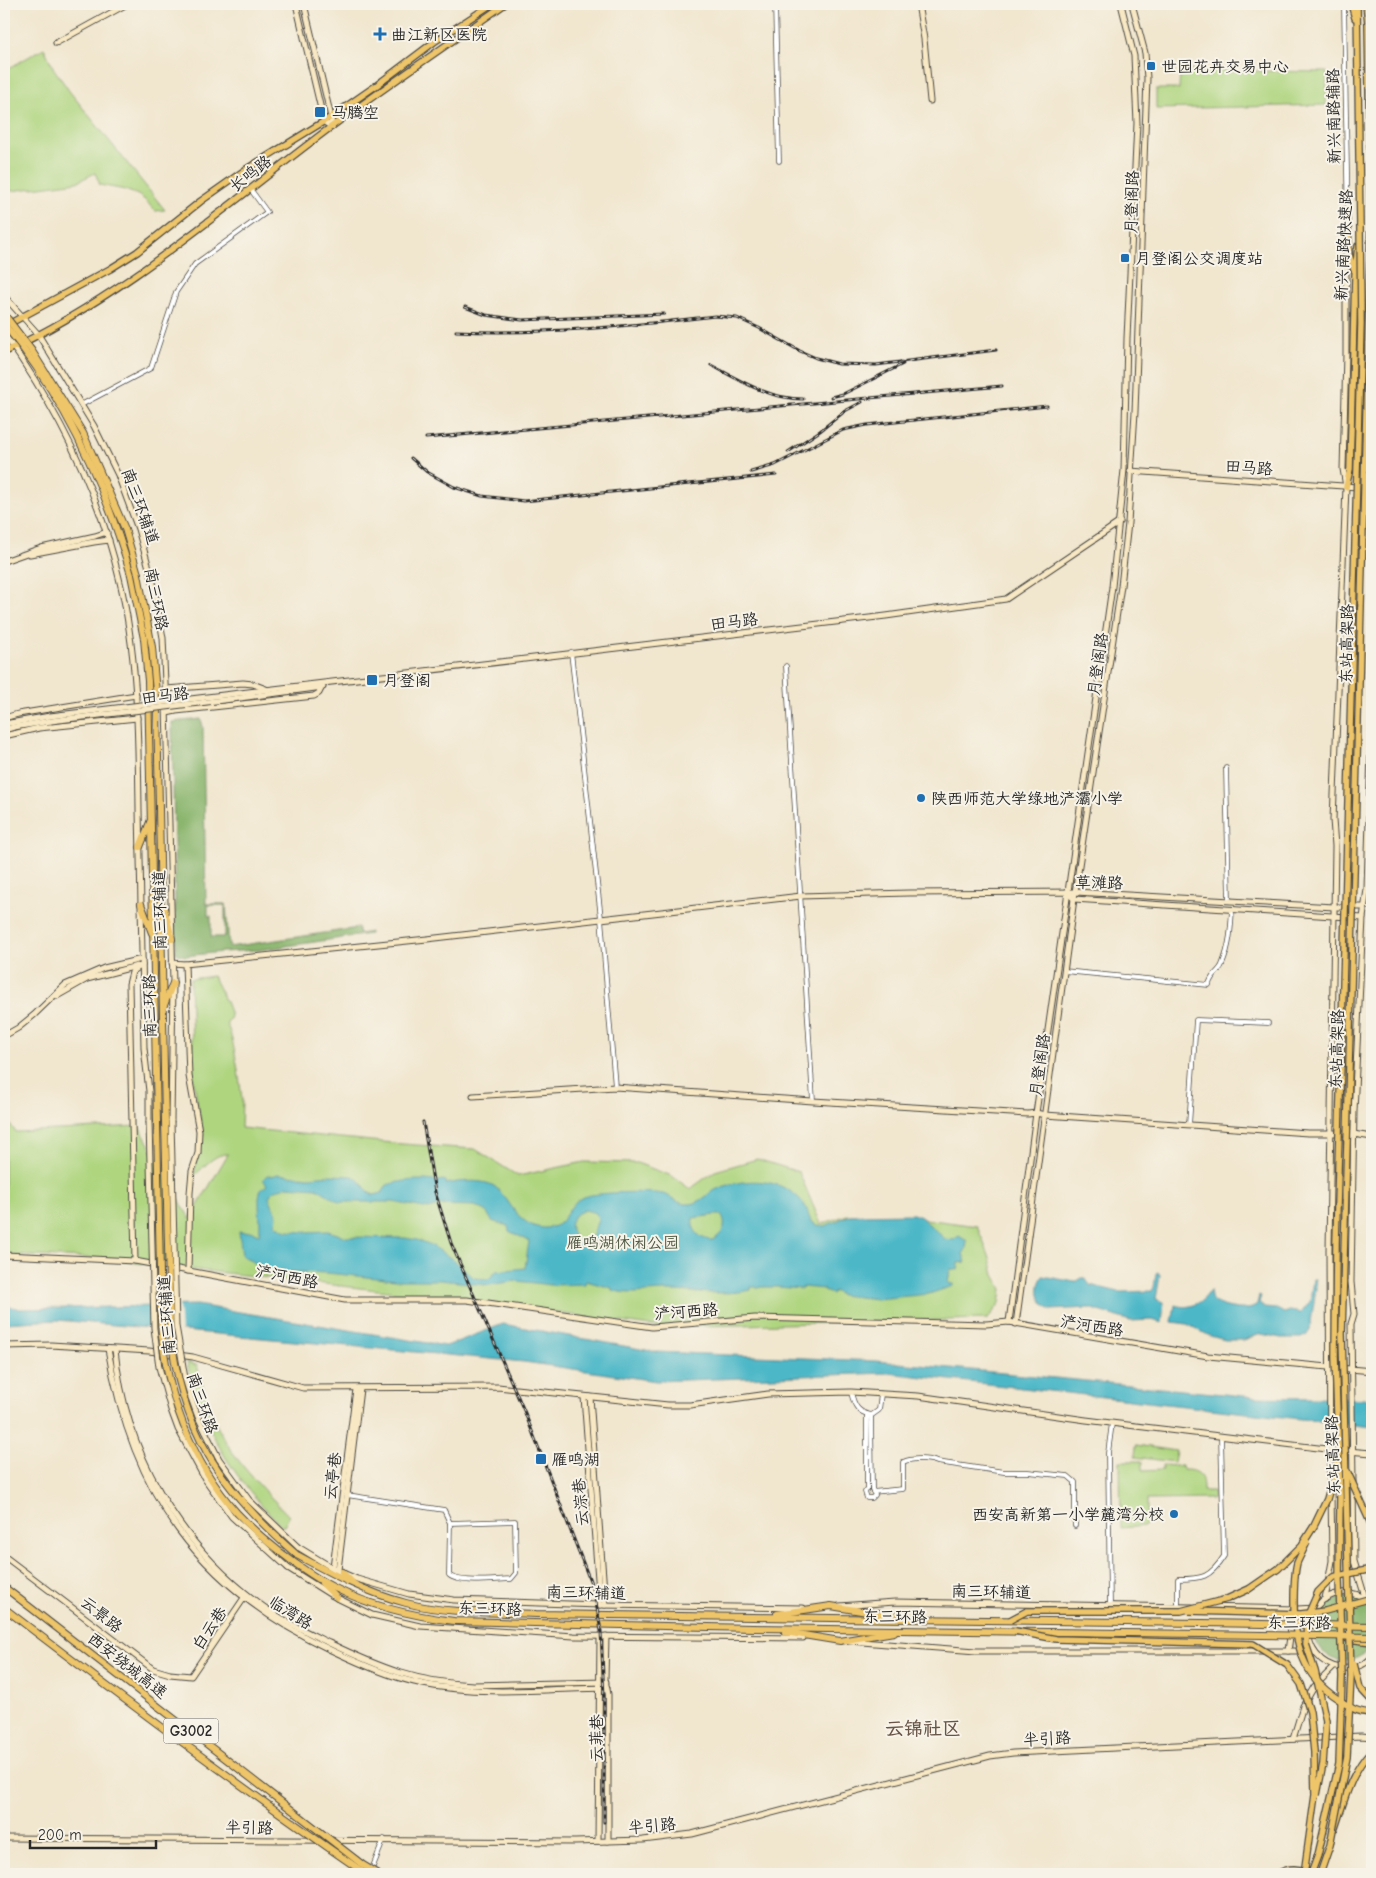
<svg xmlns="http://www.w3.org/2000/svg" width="1376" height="1878" font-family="'Comic Neue','LXGW WenKai TC',sans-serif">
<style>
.green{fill:#afd57f;stroke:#6d8055}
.forest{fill:#8bb66e;stroke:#5b704c;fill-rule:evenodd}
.water{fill:#4bb7c7;stroke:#3b7179;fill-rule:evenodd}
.pier{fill:#f1e6ce}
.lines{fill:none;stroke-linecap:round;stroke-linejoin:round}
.street-casing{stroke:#494743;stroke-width:5.5}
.secondary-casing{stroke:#494743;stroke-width:7}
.primary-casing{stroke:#494743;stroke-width:8}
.highway-casing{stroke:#494743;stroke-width:8}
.street{stroke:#fff;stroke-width:4}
.secondary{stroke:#f8e8c3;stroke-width:5}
.primary{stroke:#eec569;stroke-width:5.5}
.highway{stroke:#eec569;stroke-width:6}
.rail-casing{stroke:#2b2b2b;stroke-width:3}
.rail{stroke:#f7f3e8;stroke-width:1;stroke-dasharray:4;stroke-linecap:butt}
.secondary-bridge-casing{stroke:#494743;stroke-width:7;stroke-linecap:butt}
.primary-bridge-casing{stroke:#494743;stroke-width:8;stroke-linecap:butt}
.highway-bridge-casing{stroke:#494743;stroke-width:8;stroke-linecap:butt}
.secondary-bridge{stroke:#f8e8c3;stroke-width:5}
.primary-bridge{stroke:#eec569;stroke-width:5.5}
.highway-bridge{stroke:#eec569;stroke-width:6}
.poi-dot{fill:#1f6fb2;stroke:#f7f3e8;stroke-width:2}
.labels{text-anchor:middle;stroke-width:4;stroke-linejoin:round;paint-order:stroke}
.shield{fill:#f7f3e8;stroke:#686764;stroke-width:1}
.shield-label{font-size:15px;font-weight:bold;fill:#2b2b2b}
.poi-label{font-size:16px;fill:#2b2b2b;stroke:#f7f3e8;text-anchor:start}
.street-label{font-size:16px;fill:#2b2b2b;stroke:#f7f3e8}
.park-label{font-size:16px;fill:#4c5640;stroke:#f7f3e8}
.quarter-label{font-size:19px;font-weight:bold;fill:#6a5549;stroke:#f7f3e8}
</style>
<rect width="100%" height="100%" fill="#f7f3e8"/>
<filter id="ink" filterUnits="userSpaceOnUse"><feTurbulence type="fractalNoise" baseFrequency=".02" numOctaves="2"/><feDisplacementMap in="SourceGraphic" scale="10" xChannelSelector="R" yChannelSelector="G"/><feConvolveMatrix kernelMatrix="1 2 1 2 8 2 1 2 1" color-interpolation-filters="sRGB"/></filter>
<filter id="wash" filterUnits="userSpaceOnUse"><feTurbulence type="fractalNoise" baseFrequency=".0096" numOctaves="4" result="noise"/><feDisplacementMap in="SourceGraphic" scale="20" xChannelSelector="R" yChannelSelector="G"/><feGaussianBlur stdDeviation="1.12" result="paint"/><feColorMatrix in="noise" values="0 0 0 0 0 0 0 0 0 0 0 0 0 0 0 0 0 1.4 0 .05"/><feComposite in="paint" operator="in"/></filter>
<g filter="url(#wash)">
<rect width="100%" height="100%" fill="#f1e6ce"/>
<!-- green -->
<g class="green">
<polygon points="44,48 54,69 70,92 165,210 155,211 145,200 138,195 125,190 100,185 95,173 77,182 4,192 4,71"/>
<polygon points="1180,70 1327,72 1326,105 1156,109 1156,89 1179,89"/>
<path d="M213,976C219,991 228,1001 231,1017L226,1024C233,1031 241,1088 242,1100C242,1109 241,1119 241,1128L402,1144L475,1149L518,1176L584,1162L637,1163L672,1176L690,1189L715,1171L757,1159L799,1172L821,1224L847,1215L918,1218L977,1226L990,1258L994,1275L1002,1289L1000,1303L988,1319L657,1327L467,1300L91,1258L4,1255V1117L16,1132L139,1126L190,1219L228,1154C215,1153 203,1168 194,1176L202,1129L193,1078L190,979Z"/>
<path d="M187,1362L197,1365C204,1389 210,1415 223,1437C240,1467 265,1491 289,1516L283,1527C244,1489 213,1447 197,1396C193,1385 189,1374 187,1362Z"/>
<polygon points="1136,1445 1176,1451 1174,1462 1135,1457"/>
<path d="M1120,1461H1142V1471L1162,1470V1465L1182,1466L1183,1470C1199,1470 1203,1474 1203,1491H1213L1214,1499L1147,1500V1524L1145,1526L1121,1528Z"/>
</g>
<!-- forest -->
<g class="forest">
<path d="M201,719L203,727L206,904H226L229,947L358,928L359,934L370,932V934L259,950L222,952L185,956L176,953L172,722ZM208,905H225V935L223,937H211V916H208Z"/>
<path d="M1346,1597C1357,1599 1364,1602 1372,1610V1645C1368,1652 1362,1656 1354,1659C1313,1673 1293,1604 1346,1597Z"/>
</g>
<!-- water -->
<g class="water">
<path d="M278,1174L309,1177L330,1175L353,1176L362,1183L368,1192L374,1195L382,1193L387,1185C399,1181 411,1180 423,1180C430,1180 437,1182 443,1180L446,1181V1184C457,1181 484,1179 494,1186C499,1189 503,1196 507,1200C517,1216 531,1232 552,1227C566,1224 568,1203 583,1197C597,1192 648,1191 663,1194C672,1196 677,1204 687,1204C699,1205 707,1194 717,1189C745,1177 784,1177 804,1204C808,1209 808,1216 811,1221L817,1225L825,1226L850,1215L913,1214L921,1217L945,1239L953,1240L959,1236L967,1241L966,1249L963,1254L966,1262L959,1263L958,1270L950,1269L948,1283L953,1284V1286L929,1294L877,1299L841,1295L834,1291L832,1294L824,1291V1289L803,1287L802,1289L778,1287H751V1290C723,1296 694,1291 665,1291C647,1291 629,1296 612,1290V1288L586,1281L585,1284L551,1285L517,1281L487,1285L440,1280H396L327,1273L271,1271L259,1266L249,1259L242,1256L239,1231L244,1232L251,1231L259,1234C262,1224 256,1197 261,1190C263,1188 265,1187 267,1185L263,1179L267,1175L272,1176ZM287,1186L317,1188L339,1202H393L429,1209L441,1205L475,1206L486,1211L492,1221L508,1226L509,1231L529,1241L525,1268L496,1271L489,1279L474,1278L459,1264L439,1250L429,1244L417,1240L405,1238L347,1237L328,1231L304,1232L287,1231L276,1225L277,1215L269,1197L273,1191ZM585,1210L596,1213L598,1219L592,1238L586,1241L576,1239C566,1226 570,1215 585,1210ZM715,1215H721C728,1225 723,1235 712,1240C700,1240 691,1230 693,1218Z"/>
<path d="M1158,1272L1160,1275L1156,1299L1164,1302L1162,1323L1152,1320L1130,1321L1089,1308L1051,1310C1038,1304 1035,1288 1043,1276L1075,1282L1082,1278H1085L1090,1285L1119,1292L1152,1291L1154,1287L1156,1273Z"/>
<path d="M1313,1279H1315L1316,1288L1310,1329L1307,1335L1301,1338H1281L1261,1334L1244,1340H1225L1210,1336L1187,1324L1172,1322L1175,1305C1189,1310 1204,1303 1210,1290C1211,1293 1210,1298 1213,1301C1219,1307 1249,1313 1255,1306C1258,1304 1258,1299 1259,1295L1261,1296L1259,1302L1264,1308L1277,1309L1284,1313L1290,1311L1301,1313L1310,1302Z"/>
<polygon points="4,1305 21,1309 197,1305 446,1346 503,1324 657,1352 877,1361 1255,1397 1372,1399 1372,1427 888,1373 656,1381 524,1362 184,1331 57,1320 4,1323"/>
</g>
<!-- pier -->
<polygon class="pier" points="149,1303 179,1303 181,1333 150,1330"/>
</g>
<g filter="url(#ink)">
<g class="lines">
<defs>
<g id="street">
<polyline points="775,4 779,161"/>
<polyline points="1344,4 1348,228"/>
<polyline points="81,405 151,368 176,292 195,264 267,212 251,190"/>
<polyline points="571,652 601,918 615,1087"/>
<polyline points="786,666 813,1101"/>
<polyline points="1226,768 1229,901"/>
<path d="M1064,971L1209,985C1210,976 1219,972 1222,965C1230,946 1231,928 1232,909"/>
<polyline points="1189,1125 1196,1020 1268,1023"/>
<path d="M851,1392C854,1406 858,1413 872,1415L879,1410L881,1394"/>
<polyline points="867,1414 867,1489 865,1492 867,1498 872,1498 875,1495 872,1489 871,1415"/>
<path d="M873,1492L903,1489V1462C912,1458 927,1458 937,1462L1004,1472H1028L1068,1476L1075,1482V1526"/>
<path d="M347,1495L444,1510L450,1523L515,1521L516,1573L511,1579C497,1580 459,1584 449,1575L450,1523"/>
<polyline points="1110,1606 1108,1453 1112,1423"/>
<path d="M1178,1607V1579C1202,1579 1210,1578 1224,1556L1221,1436"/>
<polyline points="370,1874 384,1839"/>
</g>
<g id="secondary">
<polyline points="296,4 324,122 332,127"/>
<polyline points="304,4 331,117 332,127"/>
<polyline points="918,4 924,39 930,101"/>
<polyline points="56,43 127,4"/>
<polyline points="4,296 38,334 94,426 118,475 138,529 153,582 163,638 166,705 173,983 171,1121"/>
<path d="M4,334C57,408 98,489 119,578C138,654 138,733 139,810C141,890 143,969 144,1048L149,1091V1122"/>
<polyline points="1130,471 1372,488"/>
<polyline points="30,554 94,542 109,540"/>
<polyline points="4,561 41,548 95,536 107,532"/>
<polyline points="166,689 243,683 253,684 266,689"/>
<polyline points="240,693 886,616 1006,599 1120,522"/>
<polyline points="240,698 323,687"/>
<polyline points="167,713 176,711 314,696 319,693 322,687"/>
<polyline points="4,718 18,714 136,695"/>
<polyline points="4,724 50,716"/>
<polyline points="4,730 14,727 51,721"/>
<polyline points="4,736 39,728 137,718"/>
<polyline points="1071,896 1074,899 1363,918"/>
<polyline points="172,963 185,964 427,939 801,896 908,893 1076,892 1334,907 1364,907"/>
<polyline points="185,964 189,1076 199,1131 198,1153 192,1171 190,1193 188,1271"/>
<polyline points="57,996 87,979 137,966"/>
<polyline points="4,1036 18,1028 34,1015 65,985 104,968 142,959"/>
<polyline points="473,1096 615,1087 813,1101 1028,1114 1036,1113 1045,1115 1308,1133 1347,1133 1372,1137"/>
<polyline points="4,1255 135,1261 345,1300 467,1300 652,1327 755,1318 986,1324 1009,1322 1208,1356 1372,1371"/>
<polyline points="135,1261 129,984 132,972 142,965"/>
<polyline points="1009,1322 1036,1113 1112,587 1124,470 1127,338 1137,123 1134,56 1121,4"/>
<polyline points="1016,1324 1074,899 1121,586 1128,523 1135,412 1147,78 1145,53 1132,4"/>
<polyline points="4,1346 51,1345 149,1351 193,1357 303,1388 498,1387 668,1405 690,1405 768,1394 851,1392 918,1396 1086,1420 1335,1450 1372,1453"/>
<path d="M108,1349C132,1493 198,1587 331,1650C361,1664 390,1677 423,1684C480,1696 548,1689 607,1688"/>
<path d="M115,1350C125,1451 176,1541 257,1602C279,1619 305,1631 329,1643C381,1668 415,1682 473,1685L606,1682"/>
<polyline points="584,1397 600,1605"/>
<polyline points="590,1397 605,1605"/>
<polyline points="1330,1482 1329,1250 1335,846 1333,820 1346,487 1343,469 1346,354 1346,248"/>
<polyline points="298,1547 336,1570 357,1579 409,1594 454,1600 600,1605 803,1608"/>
<polyline points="4,1556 153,1669 170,1674 191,1676 246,1595"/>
<polyline points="333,1567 356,1389"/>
<polyline points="288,1568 331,1595 372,1615 420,1626 574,1636 803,1638"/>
<polyline points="338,1570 360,1389"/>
<polyline points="1365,1597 1354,1561 1351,1324 1354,1314 1351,1282 1354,1112 1363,918 1367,889 1372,713"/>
<polyline points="1325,1599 1332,1561 1331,1490"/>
<path d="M1372,1605C1364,1596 1354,1592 1341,1593C1298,1599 1297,1661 1341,1668C1352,1669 1365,1666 1372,1657"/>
<polyline points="839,1606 895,1602 1192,1607"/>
<polyline points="1201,1607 1297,1609 1315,1608"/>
<path d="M1286,1612C1290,1626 1291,1636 1288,1651"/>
<polyline points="606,1636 605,1680 608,1694 608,1841"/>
<polyline points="849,1641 976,1651 1313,1651"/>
<polyline points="1293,1739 1303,1706 1314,1687 1334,1667"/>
<polyline points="4,1838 575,1842 643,1840 692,1834 990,1756 1013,1753 1361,1736 1372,1737"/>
<polyline points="598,1841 600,1636"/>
</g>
<g id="primary">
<polyline points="1351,4 1355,18"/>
<polyline points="1357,4 1360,229"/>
<polyline points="1366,4 1368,23 1371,225"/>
<polyline points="1369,16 1371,4"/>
<polyline points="1348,228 1349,254 1354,270"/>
<polyline points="7,325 110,269 137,252 201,201 245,170 331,117 377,85 434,42 492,4"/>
<path d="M4,352C125,296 225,206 331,127C388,85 447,45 505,4"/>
<polyline points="1346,487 1350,469 1355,275 1358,246"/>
<polyline points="1348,1639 1372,1642"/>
<path d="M1335,1828C1344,1801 1351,1771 1372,1750"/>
<path d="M1278,1874C1290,1866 1302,1869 1314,1874"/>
</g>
<g id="highway">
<polyline points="138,574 152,647 157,704 165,1122"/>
<polyline points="131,575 144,639 148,681 157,1122"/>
<polyline points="140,847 150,822"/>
<polyline points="141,904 152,933"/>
<polyline points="164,908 172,939"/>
<polyline points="164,1005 173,983"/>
<path d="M297,1555C332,1574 367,1593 406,1603C448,1614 494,1612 536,1614L1202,1623"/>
<path d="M292,1561C306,1571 320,1581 335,1588C372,1607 413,1616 454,1621L752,1628L1202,1634"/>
<polyline points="342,1572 353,1583"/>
<polyline points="322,1583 337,1598"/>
<polyline points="777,1614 831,1606 867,1612 894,1614"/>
<polyline points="785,1632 840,1641 894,1632"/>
</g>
</defs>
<!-- street casing -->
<use href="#street" class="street-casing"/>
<!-- secondary casing -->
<use href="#secondary" class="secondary-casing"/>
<!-- primary casing -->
<use href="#primary" class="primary-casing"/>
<!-- highway casing -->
<use href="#highway" class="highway-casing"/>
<!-- street -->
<use href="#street" class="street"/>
<!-- secondary -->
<use href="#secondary" class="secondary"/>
<!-- primary -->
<use href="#primary" class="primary"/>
<!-- highway -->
<use href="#highway" class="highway"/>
<defs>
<g id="rail">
<polyline points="465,307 486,315 522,320 664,314"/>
<path d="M456,331C543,335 630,326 715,316L737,318L759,328L800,351L816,358L839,364L876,365L996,350"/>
<path d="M711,365C741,381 769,399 803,399"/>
<polyline points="831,397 843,394 903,364"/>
<polyline points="426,438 1002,386"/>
<polyline points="788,452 820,431 845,411 862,402"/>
<polyline points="411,458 427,472 454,487 482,496 524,501 776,475"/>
<polyline points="751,472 775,465 843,430 867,425 1047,406"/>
<polyline points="423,1122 435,1192 451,1243 525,1413 594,1591 601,1631 604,1697 604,1822"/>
</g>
</defs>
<!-- rail casing -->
<use href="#rail" class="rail-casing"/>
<!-- rail -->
<use href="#rail" class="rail"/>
<defs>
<g id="secondary-bridge">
<polyline points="50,716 240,693"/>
<polyline points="51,721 240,698"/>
<polyline points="171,1121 176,1326 185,1378 191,1398 198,1417 219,1459 249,1500 298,1547"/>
<polyline points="149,1122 154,1328 159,1367 171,1410 178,1429 205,1479 232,1517 288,1568"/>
</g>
<g id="primary-bridge">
<polyline points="1347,1471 1372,1526"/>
<path d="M1307,1542C1304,1549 1300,1556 1297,1563C1294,1575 1294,1590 1294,1602C1294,1642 1302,1676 1338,1699C1351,1708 1356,1712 1372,1713"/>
<polyline points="1189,1611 1301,1614 1325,1611 1372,1598"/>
<polyline points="1010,1620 1027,1611 1181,1611 1227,1599 1249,1589 1278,1569 1302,1545 1314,1526 1327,1499 1337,1462"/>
<polyline points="1015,1631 1056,1639 1253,1644 1287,1665 1301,1684 1310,1712 1314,1752 1315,1795 1304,1874"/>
<polyline points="1354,1664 1360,1688 1372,1701"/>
<polyline points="1317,1795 1323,1764 1326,1721 1315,1671 1306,1644 1307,1617 1318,1592 1333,1577 1372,1569"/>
<polyline points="1311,1874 1318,1855 1339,1764 1342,1677 1339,1580 1340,1497 1335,1357 1336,1243 1361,324 1360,226"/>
<polyline points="1320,1874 1330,1845 1347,1757 1351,1676 1342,1334 1371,222"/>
</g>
<g id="highway-bridge">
<polyline points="4,314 32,351 83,433 125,529 138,574"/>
<path d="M4,324C64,397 105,484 131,575"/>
<path d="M157,1122L161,1325C166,1393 191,1462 237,1513C254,1531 273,1547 292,1561"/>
<path d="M165,1122L170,1327C180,1430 220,1489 297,1555"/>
<polyline points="4,1587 363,1865 378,1874"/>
<path d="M4,1608C123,1699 243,1789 366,1874"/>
<polyline points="1202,1623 1372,1626"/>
<polyline points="1202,1634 1372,1637"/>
</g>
</defs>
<!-- secondary-bridge casing -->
<use href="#secondary-bridge" class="secondary-bridge-casing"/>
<!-- primary-bridge casing -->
<use href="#primary-bridge" class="primary-bridge-casing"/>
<!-- highway-bridge casing -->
<use href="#highway-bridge" class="highway-bridge-casing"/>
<!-- secondary-bridge -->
<use href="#secondary-bridge" class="secondary-bridge"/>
<!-- primary-bridge -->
<use href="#primary-bridge" class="primary-bridge"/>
<!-- highway-bridge -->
<use href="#highway-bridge" class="highway-bridge"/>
</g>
</g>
<!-- markers -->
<g class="poi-dot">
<path d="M377.5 26.5h5v5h5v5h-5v5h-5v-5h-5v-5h5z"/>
<rect x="1146" y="61" width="10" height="10" rx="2.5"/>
<rect x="314" y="106" width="12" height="12" rx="2.5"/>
<rect x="1120" y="253" width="10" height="10" rx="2.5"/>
<rect x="366" y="674" width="12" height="12" rx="2.5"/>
<circle cx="921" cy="798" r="5"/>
<rect x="535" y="1453" width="12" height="12" rx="2.5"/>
<circle cx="1174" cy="1514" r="5"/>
</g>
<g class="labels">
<!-- shield labels -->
<rect class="shield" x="163.5" y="1718.5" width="55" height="25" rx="4"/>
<g class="shield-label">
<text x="191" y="1736">G3002</text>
</g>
<!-- poi labels -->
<g class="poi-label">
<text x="391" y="40">曲江新区医院</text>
<text x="1161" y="72">世园花卉交易中心</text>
<text x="331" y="118">马腾空</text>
<text x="1135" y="264">月登阁公交调度站</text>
<text x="383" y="686">月登阁</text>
<text x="931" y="804">陕西师范大学绿地浐灞小学</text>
<text x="552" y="1465">雁鸣湖</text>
<text x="1164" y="1520" text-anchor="end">西安高新第一小学麓湾分校</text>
</g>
<!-- street labels -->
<g class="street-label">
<text transform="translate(1333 116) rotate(-91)" y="6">新兴南路辅路</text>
<text transform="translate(250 173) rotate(-38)" y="6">长鸣路</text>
<text transform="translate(1131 202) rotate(-88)" y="6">月登阁路</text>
<text transform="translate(1343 245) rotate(-87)" y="6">新兴南路快速路</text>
<text transform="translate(1249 467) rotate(4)" y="6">田马路</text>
<text transform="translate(141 506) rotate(70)" y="6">南三环辅道</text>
<text transform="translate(157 599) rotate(79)" y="6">南三环路</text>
<text transform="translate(734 621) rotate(-7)" y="6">田马路</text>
<text transform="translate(1346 644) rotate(-89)" y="6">东站高架路</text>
<text transform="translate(1097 664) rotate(-82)" y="6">月登阁路</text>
<text transform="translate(165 695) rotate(-7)" y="6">田马路</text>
<text transform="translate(1099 882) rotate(1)" y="6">草滩路</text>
<text transform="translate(159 910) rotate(-91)" y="6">南三环辅道</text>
<text transform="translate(149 1006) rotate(-91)" y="6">南三环路</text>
<text transform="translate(1336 1049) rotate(-88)" y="6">东站高架路</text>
<text transform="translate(1039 1065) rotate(-82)" y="6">月登阁路</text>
<text transform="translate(287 1276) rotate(11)" y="6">浐河西路</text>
<text transform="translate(686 1311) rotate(-4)" y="6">浐河西路</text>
<text transform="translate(166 1315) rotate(-94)" y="6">南三环辅道</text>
<text transform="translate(1092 1325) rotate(9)" y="6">浐河西路</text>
<text transform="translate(203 1403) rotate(71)" y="6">南三环路</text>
<text transform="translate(1332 1455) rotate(-92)" y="6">东站高架路</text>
<text transform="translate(332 1476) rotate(-83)" y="6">云亭巷</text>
<text transform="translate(580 1502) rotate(-95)" y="6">云淙巷</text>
<text transform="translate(991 1591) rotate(1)" y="6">南三环辅道</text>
<text transform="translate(586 1592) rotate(1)" y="6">南三环辅道</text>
<text transform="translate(490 1608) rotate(2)" y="6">东三环路</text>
<text transform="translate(291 1612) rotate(32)" y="6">临湾路</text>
<text transform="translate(102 1614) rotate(38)" y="6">云景路</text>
<text transform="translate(895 1616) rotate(1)" y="6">东三环路</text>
<text transform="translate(1299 1622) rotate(1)" y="6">东三环路</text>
<text transform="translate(209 1628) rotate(-56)" y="6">白云巷</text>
<text transform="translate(128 1665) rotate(38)" y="6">西安绕城高速</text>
<text transform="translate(596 1738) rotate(-90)" y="6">云菲巷</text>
<text transform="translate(1047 1738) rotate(-3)" y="6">半引路</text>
<text transform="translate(652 1825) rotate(-5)" y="6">半引路</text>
<text transform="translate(249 1827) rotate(1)" y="6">半引路</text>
</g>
<!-- park labels -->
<g class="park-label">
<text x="623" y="1248">雁鸣湖休闲公园</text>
</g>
<!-- quarter labels -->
<g class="quarter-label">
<text x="923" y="1735">云锦社区</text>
</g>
</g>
<!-- margin -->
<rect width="1376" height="1878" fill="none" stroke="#f7f3e8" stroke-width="20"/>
<!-- scale -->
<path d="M30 1840v8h126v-8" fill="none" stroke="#2b2b2b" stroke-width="2.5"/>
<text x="38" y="1840" font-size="15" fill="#2b2b2b" stroke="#f7f3e8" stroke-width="4" paint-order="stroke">200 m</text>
</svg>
